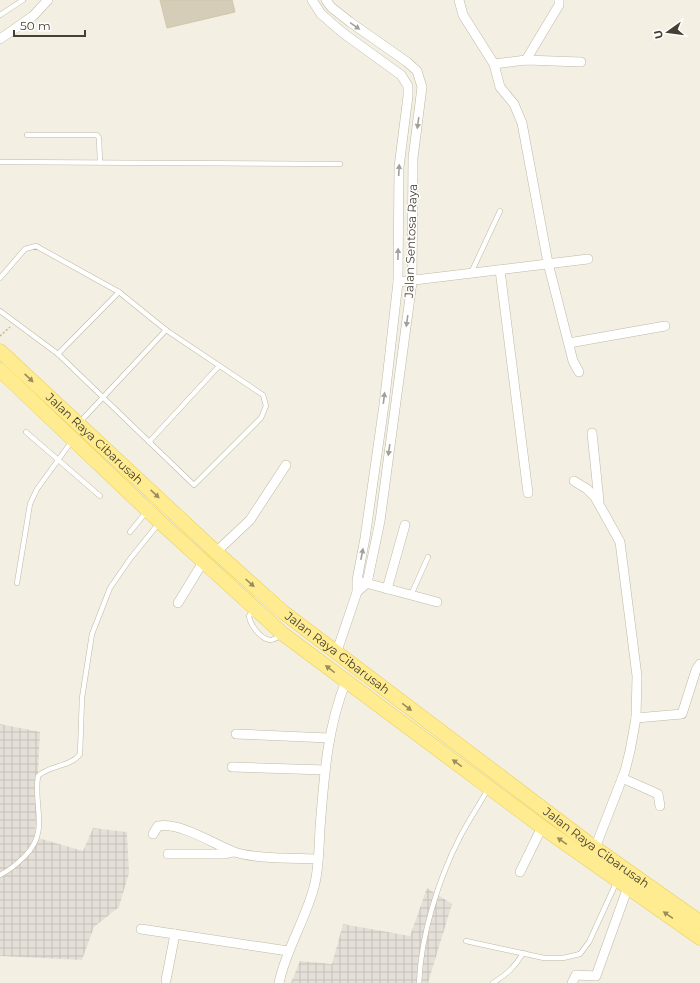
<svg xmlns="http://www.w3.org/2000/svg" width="700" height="983" font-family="Montserrat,sans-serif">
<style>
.industrial{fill:url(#industrial-grid)}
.building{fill:#d5cdb8;stroke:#d0c6ab}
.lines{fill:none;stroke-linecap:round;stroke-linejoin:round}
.lane-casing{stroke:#beb9a5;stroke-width:5.5}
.street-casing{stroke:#beb9a5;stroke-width:10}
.primary-casing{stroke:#eacf5a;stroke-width:15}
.path{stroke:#c1b796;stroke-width:1.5;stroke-dasharray:2 2;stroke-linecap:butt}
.lane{stroke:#fff;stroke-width:4.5}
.street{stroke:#fff;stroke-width:9}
.primary{stroke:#ffec90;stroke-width:14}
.oneway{fill:#a2a099}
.oneway2{fill:#998d5d}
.labels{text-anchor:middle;stroke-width:3;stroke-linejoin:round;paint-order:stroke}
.street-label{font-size:12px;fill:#454033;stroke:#fff}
</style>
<defs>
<pattern id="industrial-grid" width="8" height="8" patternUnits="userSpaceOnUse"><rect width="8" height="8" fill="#e4e0d8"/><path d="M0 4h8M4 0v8" fill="none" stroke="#c5c1ba"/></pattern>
</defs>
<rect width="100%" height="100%" fill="#f3f0e3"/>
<!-- industrial -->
<g class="industrial">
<polygon points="0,724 40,732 35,837 83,851 93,828 127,832 129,873 119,907 94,927 82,960 0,956"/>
<polygon points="427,888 452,904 428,983 291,983 300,961 332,964 343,924 410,936"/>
</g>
<!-- building -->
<polygon class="building" points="160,0 232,0 235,12 167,28"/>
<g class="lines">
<defs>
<g id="lane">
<polyline points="0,15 23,0"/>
<polyline points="27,135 97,135 99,138 100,162"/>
<polyline points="0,162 340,164"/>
<polyline points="471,273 500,211"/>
<polyline points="0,278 25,249 36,246 119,292 166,330 263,395 266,406 261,418 194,485 58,354 0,311"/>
<polyline points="58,354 119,292"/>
<polyline points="79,423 166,330"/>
<polyline points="26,432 100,496"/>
<polyline points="149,442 219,366"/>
<polyline points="130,532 147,511"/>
<polyline points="17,583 30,504 37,489 72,441"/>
<polyline points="411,595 428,557"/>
<path d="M253,610L249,616C250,624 260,639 270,640C274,640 278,637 282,635"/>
<path d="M0,875C10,870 17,864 25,856C50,831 33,807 38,776C49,765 71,767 80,754L82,698L92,634L110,588L130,559L159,523"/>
<polyline points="466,941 544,958 563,958 580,954 589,942 617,881"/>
<path d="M419,983C421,935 438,880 460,837C469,820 479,805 488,789"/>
<path d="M493,983C507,974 515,967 523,953"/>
</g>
<g id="street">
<polyline points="312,0 321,14 343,33 401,75 408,86 408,96 399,167 398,282 384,405 365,538 357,580 357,592 336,654"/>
<polyline points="326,0 331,7 350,22 407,62 417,71 422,87 413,158 412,282 380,521 367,583 357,592"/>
<polyline points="459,0 463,15 494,64 500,87 514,104 522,123 548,263 573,361 579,372"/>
<polyline points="0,39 33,16 48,0"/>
<polyline points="526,60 559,5 559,0"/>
<polyline points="494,64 526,60 581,62"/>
<polyline points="500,270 528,493"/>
<polyline points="398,282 588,259"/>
<polyline points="569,343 665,326"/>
<polyline points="592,433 599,501"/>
<polyline points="574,481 587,489 595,497 620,542 637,676 636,718 630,751 625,771 595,848"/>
<polyline points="216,552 250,520 286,465"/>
<polyline points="362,582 437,602"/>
<polyline points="387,589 405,525"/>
<polyline points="178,603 203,562"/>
<polyline points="636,718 682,714 696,670 700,664"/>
<polyline points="236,734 329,738"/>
<polyline points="232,767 325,770"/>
<polyline points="622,778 658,794 660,806"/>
<path d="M153,834L158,826C180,822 212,843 232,851C250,859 296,858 318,859"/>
<polyline points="168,854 224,854 233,852"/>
<polyline points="520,872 542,827"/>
<polyline points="141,929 288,951"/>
<polyline points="166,980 175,934"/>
<path d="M279,983C286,948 307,918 315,883C319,865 319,846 320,828C324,778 327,728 346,681"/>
<polyline points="572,983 576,975 596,976 628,887"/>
</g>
<g id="primary">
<path id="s1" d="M0,351L216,552L283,612L595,848L700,922"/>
<polyline points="0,370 160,522 283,634 542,827 700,938"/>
</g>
</defs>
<!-- lane casing -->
<use href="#lane" class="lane-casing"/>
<!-- street casing -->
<use href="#street" class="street-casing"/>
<!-- primary casing -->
<use href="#primary" class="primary-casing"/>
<!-- path -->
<polyline class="path" points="0,336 10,327"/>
<!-- lane -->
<use href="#lane" class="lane"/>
<!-- street -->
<use href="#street" class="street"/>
<!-- primary -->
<use href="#primary" class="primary"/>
</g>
<!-- one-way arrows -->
<defs><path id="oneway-solid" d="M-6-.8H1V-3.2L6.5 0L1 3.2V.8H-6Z"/></defs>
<g class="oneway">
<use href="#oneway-solid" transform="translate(355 26) rotate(35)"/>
<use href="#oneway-solid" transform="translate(418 123) rotate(98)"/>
<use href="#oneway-solid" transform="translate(399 170) rotate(-87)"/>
<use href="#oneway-solid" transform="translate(398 254) rotate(-89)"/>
<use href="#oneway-solid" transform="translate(407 321) rotate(98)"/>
<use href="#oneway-solid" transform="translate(384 398) rotate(-83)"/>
<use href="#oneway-solid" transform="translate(389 450) rotate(98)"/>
<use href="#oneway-solid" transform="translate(362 554) rotate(-79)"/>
</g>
<g class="oneway2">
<use href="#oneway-solid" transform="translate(29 378) rotate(43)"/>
<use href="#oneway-solid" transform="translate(155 494) rotate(43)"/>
<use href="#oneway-solid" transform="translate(250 583) rotate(42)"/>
<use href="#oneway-solid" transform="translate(330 669) rotate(-143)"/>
<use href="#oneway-solid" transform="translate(407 707) rotate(37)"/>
<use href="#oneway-solid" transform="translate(457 763) rotate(-144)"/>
<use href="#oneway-solid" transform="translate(562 841) rotate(-145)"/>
<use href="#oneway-solid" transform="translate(668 915) rotate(-145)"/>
</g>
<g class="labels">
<!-- street labels -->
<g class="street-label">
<text transform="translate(411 241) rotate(-88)" y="4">Jalan Sentosa Raya</text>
<text dy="4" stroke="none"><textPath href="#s1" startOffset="129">Jalan Raya Cibarusah</textPath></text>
<text dy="4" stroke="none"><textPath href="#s1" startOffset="453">Jalan Raya Cibarusah</textPath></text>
<text dy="4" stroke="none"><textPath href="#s1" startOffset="777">Jalan Raya Cibarusah</textPath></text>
</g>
</g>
<!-- north arrow -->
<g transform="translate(668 32) rotate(256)" stroke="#ffffff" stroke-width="3" paint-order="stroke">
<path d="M0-3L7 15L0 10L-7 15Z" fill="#454033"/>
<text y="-6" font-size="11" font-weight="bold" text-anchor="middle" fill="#454033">U</text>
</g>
<!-- scale -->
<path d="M14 30v6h71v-6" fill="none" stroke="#454033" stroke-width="2"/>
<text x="20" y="30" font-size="12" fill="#454033" stroke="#ffffff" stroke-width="3" paint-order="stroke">50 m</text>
</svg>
